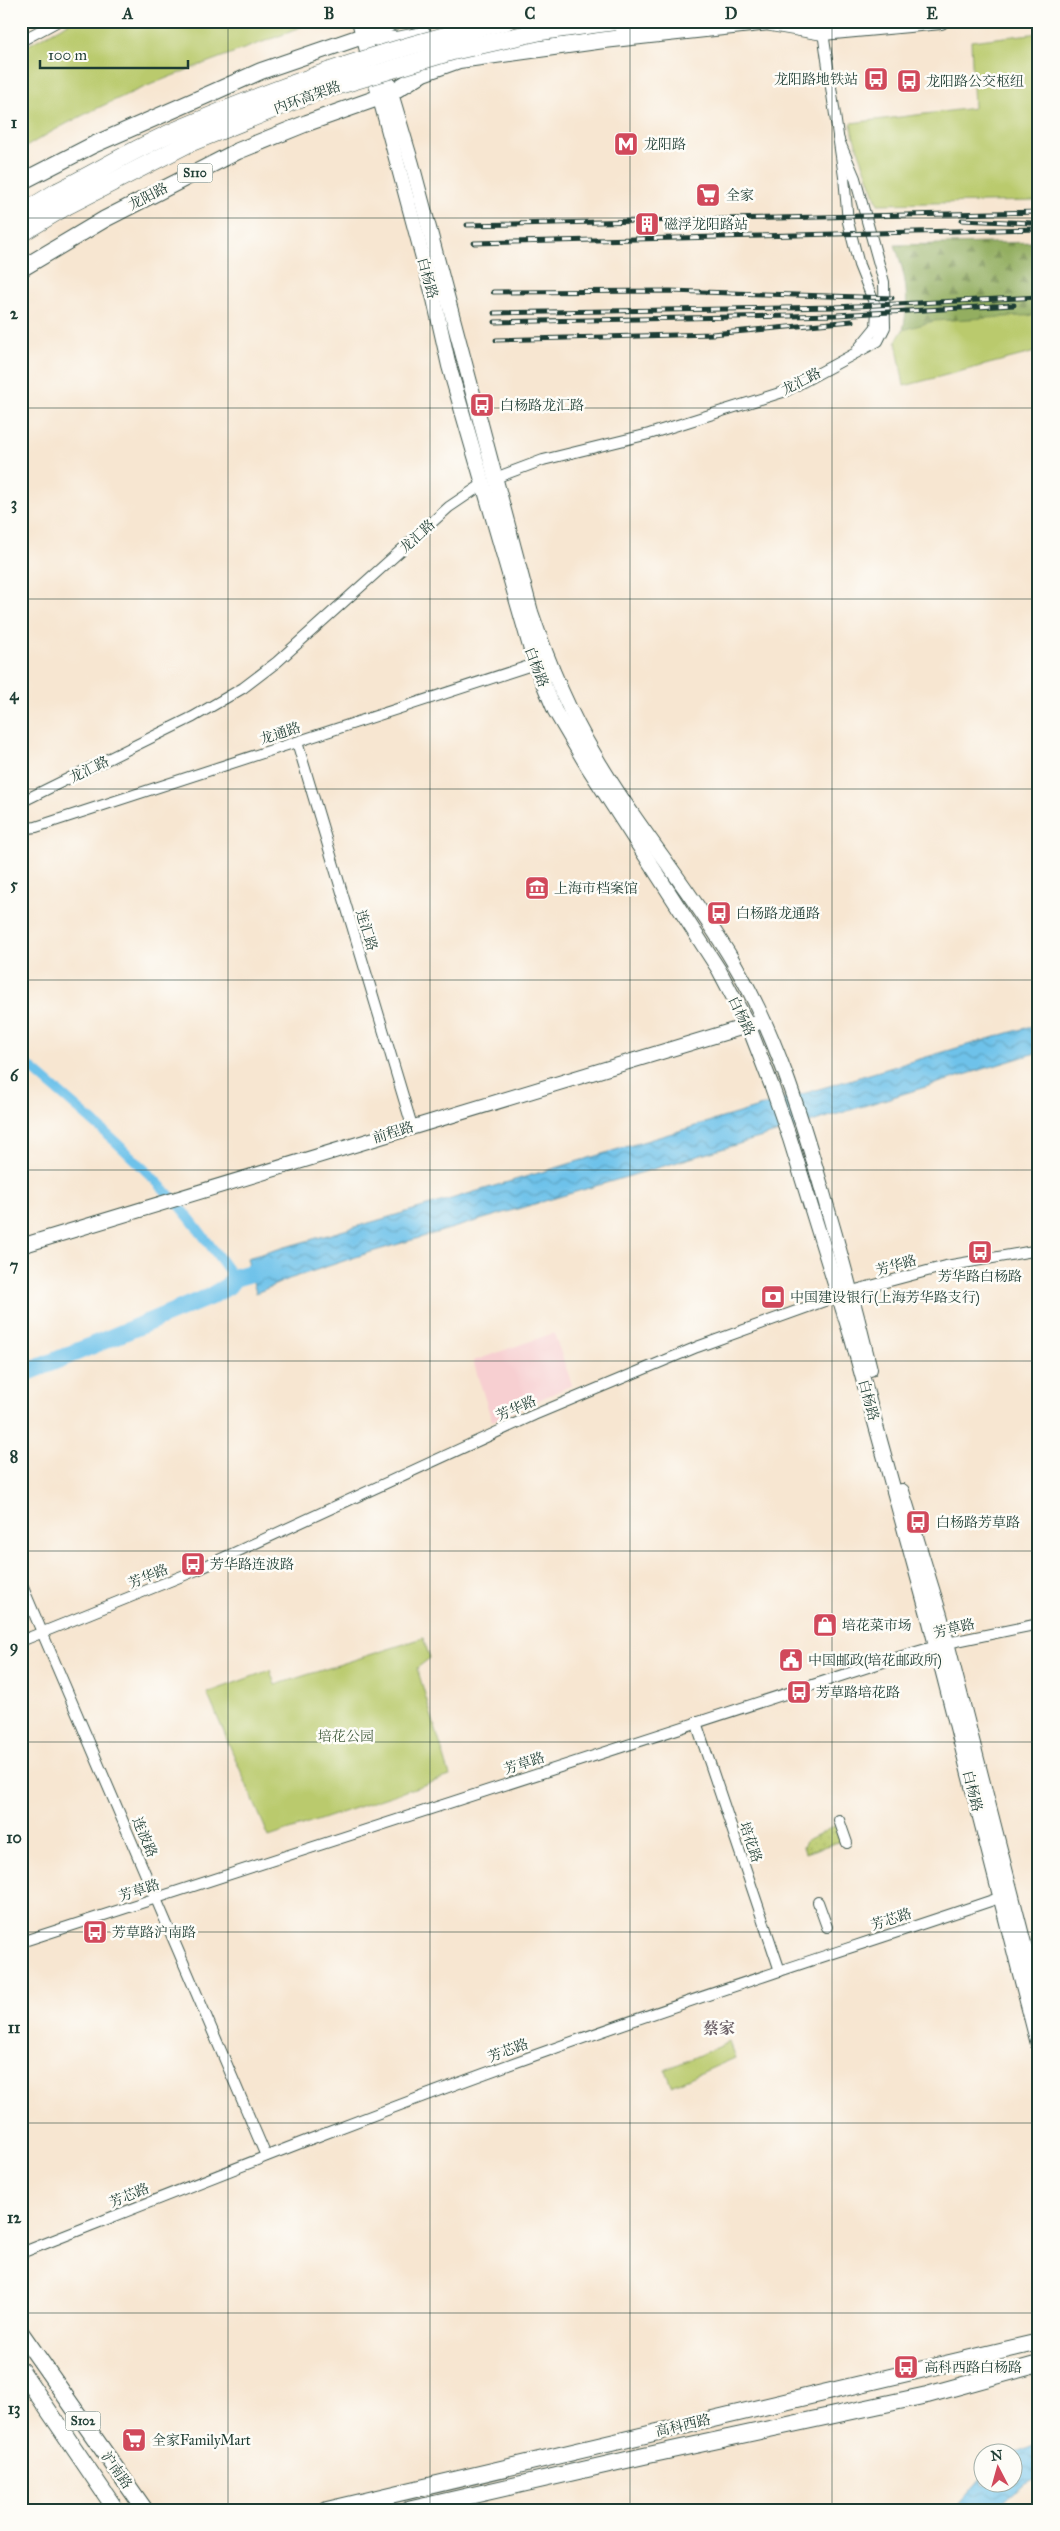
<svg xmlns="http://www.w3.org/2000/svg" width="1060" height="2531" font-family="'IM FELL Great Primer','Noto Serif SC',serif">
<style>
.built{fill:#f7cfd1}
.grass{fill:url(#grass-dots);stroke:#6c8450}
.forest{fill:url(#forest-firs);stroke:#59764a}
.green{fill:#baca6d;stroke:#6c8450}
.water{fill:url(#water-waves);stroke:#46808f}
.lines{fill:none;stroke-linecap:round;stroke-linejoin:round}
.canal{stroke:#6ec2ea;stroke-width:10}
.river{stroke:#6ec2ea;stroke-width:18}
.street-casing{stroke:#3f564c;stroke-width:12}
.secondary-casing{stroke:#3f564c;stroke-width:16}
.primary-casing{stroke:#3f564c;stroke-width:18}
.highway-casing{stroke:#3f564c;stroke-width:19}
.street{stroke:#fff;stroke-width:10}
.secondary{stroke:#fff;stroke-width:14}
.primary{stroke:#fff;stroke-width:16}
.highway{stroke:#fff;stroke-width:18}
.rail-casing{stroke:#1f3d34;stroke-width:5}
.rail{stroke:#fdfcf7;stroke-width:3;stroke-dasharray:9;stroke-linecap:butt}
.highway-bridge-casing{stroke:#3f564c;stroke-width:19;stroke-linecap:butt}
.highway-bridge{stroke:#fff;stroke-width:18}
.grid{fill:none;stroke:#1f3d34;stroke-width:1;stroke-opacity:0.55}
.labels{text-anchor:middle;stroke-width:5;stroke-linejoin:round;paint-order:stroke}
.shield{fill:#fdfcf7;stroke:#62766e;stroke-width:1}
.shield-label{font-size:12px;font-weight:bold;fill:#1f3d34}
.poi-label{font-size:14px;fill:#1f3d34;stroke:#fdfcf7;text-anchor:start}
.street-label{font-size:14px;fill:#1f3d34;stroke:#fdfcf7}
.park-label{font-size:14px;fill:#466042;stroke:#fdfcf7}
.quarter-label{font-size:16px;font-weight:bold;fill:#6c6168;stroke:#fdfcf7}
.neatline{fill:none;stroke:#1f3d34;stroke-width:2}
.grid-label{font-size:16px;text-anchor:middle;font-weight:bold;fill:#1f3d34}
</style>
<defs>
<pattern id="grass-dots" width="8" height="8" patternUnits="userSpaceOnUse" patternTransform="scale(1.25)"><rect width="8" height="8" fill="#baca6d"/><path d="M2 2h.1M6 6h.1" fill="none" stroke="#9fae5f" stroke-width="1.8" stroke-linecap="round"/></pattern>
<pattern id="forest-firs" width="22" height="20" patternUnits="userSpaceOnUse" patternTransform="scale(1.25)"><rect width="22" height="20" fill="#93ae60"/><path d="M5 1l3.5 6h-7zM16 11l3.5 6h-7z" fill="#778f50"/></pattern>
<pattern id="water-waves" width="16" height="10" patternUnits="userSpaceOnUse" patternTransform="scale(1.25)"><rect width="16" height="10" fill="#6ec2ea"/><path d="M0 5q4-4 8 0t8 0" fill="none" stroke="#5a9fbe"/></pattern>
</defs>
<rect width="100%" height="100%" fill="#fdfcf7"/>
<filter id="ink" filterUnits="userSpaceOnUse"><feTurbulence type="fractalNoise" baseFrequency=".02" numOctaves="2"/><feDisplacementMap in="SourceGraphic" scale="10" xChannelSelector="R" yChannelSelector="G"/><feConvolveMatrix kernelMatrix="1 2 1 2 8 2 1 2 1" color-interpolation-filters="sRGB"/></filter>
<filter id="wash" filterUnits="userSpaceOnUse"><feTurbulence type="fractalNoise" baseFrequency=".0096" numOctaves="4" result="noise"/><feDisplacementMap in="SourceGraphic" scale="20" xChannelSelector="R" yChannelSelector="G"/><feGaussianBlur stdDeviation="1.12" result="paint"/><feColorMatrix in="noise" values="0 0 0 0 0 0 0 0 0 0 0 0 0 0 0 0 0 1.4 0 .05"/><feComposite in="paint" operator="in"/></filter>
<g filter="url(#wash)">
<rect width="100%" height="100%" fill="#f7e6d1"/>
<!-- built -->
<polygon class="built" points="554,1333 572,1385 492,1421 473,1361"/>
<!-- grass -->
<polygon class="grass" points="837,1825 841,1841 805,1853 803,1847 807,1840"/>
<!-- forest -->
<path class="forest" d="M1039,242V315L934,321L903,330C910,297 906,277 895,245Z"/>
<!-- green -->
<g class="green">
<path d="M72,21H312L290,32C198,66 105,97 21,150V49Z"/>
<polygon points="1039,33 1039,201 878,204 854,138 851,123 974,108 971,41"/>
<polygon points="1039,315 1039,351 904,386 896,341 903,330 934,321"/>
<polygon points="423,1638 430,1658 417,1668 450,1776 269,1837 207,1693 270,1670 275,1685"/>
<polygon points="729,2042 735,2058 671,2086 665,2070"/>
</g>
<!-- water -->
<g class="water">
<path d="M1039,1024V1052L776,1133L368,1253L289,1279L256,1293L247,1258C512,1183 774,1101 1039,1024Z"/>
<polygon points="1039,2443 1039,2476 1025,2483 994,2510 954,2510 982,2477 982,2484 1012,2484 1013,2454"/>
</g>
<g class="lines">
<!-- canal -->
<path class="canal" d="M21,1059C75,1107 133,1153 181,1208C200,1230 217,1255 234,1278"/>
<!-- river -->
<polyline class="river" points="21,1375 211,1296 228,1286 234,1278 272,1267"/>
</g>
</g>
<g filter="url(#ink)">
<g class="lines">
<defs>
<g id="street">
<polyline points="823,32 844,177 848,222 859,265 877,310 876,327 858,349"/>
<polyline points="21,41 58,21"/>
<polyline points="495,478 543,460 649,434 786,391 878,341 885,327 884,282 855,178 838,138"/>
<polyline points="297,742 412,1126"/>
<polyline points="21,802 193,717 243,688 277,662 449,507 483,484"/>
<polyline points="21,829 36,827 541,662"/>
<polyline points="21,1583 266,2156"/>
<polyline points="21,1641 197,1570 534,1415 697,1347 852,1291 946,1266 1039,1250"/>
<polyline points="696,1722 780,1971"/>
<polyline points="839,1820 847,1843"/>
<polyline points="818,1902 827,1927"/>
<polyline points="21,1942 902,1656 947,1643 1039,1624"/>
<path d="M21,2253C196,2184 370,2114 547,2051C698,1996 852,1948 1005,1896"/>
</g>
<g id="secondary">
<polyline points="359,21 434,299 449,366 535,664 555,711 588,767 719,970 749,1027 771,1084 790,1139 852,1339 929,1618 1039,2048"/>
<path d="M382,63L412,164L531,612C548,662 567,709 594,754C636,827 692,891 734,963C775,1032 799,1110 821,1186C839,1247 855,1307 870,1369"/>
<polyline points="21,1246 757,1023"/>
<polyline points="902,1491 940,1615 1039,2002"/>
</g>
<g id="primary">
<polyline points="771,23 823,32 941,21"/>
<polyline points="601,26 644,21"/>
<polyline points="363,36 396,40 424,35"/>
<polyline points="21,182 93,145 214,92 261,71 363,36 394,21"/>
<polyline points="21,269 105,219 238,151 307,123 389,94 423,73 459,60 604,40 779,21"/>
<polyline points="21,2333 145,2510"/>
<polyline points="21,2370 116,2510"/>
<polyline points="327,2510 1039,2342"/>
<polyline points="408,2510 644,2456 927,2395 1039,2364"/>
</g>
<g id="highway">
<polyline points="21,214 57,192"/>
<polyline points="21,233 66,206"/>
</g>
</defs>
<!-- street casing -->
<use href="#street" class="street-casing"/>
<!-- secondary casing -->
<use href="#secondary" class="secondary-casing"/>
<!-- primary casing -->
<use href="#primary" class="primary-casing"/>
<!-- highway casing -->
<use href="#highway" class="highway-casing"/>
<!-- street -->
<use href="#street" class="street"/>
<!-- secondary -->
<use href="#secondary" class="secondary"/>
<!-- primary -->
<use href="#primary" class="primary"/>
<!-- highway -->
<use href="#highway" class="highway"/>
<defs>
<g id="rail">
<polyline points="962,220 1032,223"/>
<polyline points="467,225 1039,212"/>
<polyline points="474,243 1039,229"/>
<polyline points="493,292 670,291 892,298"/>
<polyline points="494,313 835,307 1039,297"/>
<polyline points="495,322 836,315 1014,305"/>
<polyline points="496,340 712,334 852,321"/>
</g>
</defs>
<!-- rail casing -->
<use href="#rail" class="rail-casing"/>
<!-- rail -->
<use href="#rail" class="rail"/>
<defs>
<g id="highway-bridge">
<path d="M57,192C99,171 139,146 182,128C287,83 395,46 506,21"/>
<polyline points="66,206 187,144 313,93 453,51 541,31 615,21"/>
</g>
</defs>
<!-- highway-bridge casing -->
<use href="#highway-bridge" class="highway-bridge-casing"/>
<!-- highway-bridge -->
<use href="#highway-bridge" class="highway-bridge"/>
</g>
</g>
<!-- grid -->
<path class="grid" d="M228,21V2510M430,21V2510M630,21V2510M832,21V2510M21,218H1039M21,408H1039M21,599H1039M21,789H1039M21,980H1039M21,1170H1039M21,1361H1039M21,1551H1039M21,1742H1039M21,1932H1039M21,2123H1039M21,2313H1039"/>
<!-- icons -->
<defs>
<symbol id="bus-square" viewBox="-11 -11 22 22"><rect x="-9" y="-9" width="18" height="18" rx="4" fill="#d1495b" stroke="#fdfcf7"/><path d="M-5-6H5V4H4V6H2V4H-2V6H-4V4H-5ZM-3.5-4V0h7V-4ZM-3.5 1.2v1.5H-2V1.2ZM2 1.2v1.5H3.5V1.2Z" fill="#fff"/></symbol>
<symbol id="metro-square" viewBox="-11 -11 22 22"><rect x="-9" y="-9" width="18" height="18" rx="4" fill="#d1495b" stroke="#fdfcf7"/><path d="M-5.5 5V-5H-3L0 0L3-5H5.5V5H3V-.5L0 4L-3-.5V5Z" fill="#fff"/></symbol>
<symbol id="supermarket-square" viewBox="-11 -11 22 22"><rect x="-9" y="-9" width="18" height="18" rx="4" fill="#d1495b" stroke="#fdfcf7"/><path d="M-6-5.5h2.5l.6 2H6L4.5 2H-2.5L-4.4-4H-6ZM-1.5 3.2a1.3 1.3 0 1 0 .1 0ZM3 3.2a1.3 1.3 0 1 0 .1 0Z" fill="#fff"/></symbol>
<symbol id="building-square" viewBox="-11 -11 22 22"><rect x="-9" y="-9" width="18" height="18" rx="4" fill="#d1495b" stroke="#fdfcf7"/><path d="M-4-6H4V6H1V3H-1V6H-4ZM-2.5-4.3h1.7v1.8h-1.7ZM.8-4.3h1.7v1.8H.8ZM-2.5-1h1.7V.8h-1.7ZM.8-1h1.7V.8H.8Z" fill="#fff"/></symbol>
<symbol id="museum-square" viewBox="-11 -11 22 22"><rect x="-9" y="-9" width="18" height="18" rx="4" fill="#d1495b" stroke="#fdfcf7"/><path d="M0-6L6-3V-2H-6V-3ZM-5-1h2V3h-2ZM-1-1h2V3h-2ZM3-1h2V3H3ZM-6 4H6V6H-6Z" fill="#fff"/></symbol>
<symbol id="bank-square" viewBox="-11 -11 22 22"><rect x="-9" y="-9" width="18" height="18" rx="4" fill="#d1495b" stroke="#fdfcf7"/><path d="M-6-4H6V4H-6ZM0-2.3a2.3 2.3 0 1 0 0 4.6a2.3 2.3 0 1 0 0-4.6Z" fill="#fff"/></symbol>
<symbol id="shop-square" viewBox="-11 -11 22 22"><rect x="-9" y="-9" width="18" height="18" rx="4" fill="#d1495b" stroke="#fdfcf7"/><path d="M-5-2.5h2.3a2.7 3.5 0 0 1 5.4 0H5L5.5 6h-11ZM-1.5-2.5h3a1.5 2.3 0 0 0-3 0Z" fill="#fff"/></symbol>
<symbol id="civic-square" viewBox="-11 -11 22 22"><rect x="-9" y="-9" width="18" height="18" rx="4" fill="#d1495b" stroke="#fdfcf7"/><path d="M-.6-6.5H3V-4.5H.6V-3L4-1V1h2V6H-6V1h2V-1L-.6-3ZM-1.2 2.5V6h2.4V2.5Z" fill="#fff"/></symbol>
</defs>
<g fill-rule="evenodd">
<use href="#bus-square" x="862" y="65" width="28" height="28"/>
<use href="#bus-square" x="895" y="67" width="28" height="28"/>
<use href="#metro-square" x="612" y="130" width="28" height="28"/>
<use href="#supermarket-square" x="694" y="181" width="28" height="28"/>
<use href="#building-square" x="633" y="210" width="28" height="28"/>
<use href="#bus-square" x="468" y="391" width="28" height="28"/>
<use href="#museum-square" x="523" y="874" width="28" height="28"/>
<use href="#bus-square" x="705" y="899" width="28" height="28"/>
<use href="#bus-square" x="966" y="1238" width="28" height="28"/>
<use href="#bank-square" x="759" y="1283" width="28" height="28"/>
<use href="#bus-square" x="904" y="1508" width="28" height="28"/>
<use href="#bus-square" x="179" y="1550" width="28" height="28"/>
<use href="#shop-square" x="811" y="1611" width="28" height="28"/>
<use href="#civic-square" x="777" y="1646" width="28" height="28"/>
<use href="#bus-square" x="785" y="1678" width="28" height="28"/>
<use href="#bus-square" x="81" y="1918" width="28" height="28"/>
<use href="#bus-square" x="892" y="2353" width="28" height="28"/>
<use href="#supermarket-square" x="120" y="2426" width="28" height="28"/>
</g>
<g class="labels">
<!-- shield labels -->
<g class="shield">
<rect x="177.5" y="163.5" width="35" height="19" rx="4"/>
<rect x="65.5" y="2411.5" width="35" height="19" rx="4"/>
</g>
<g class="shield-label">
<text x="195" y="177">S110</text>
<text x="83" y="2425">S102</text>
</g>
<!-- poi labels -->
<g class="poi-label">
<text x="858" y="84" text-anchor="end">龙阳路地铁站</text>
<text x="926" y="86">龙阳路公交枢纽</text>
<text x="644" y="149">龙阳路</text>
<text x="726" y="200">全家</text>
<text x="664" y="229">磁浮龙阳路站</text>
<text x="500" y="410">白杨路龙汇路</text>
<text x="554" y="893">上海市档案馆</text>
<text x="736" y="918">白杨路龙通路</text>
<text x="980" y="1281" text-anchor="middle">芳华路白杨路</text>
<text x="790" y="1302">中国建设银行(上海芳华路支行)</text>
<text x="936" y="1527">白杨路芳草路</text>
<text x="210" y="1569">芳华路连波路</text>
<text x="842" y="1630">培花菜市场</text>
<text x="808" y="1665">中国邮政(培花邮政所)</text>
<text x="816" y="1697">芳草路培花路</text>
<text x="112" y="1937">芳草路沪南路</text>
<text x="924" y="2372">高科西路白杨路</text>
<text x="152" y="2445">全家FamilyMart</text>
</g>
<!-- street labels -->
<g class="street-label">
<text transform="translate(307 97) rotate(-20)" y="5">内环高架路</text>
<text transform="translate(148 196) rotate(-27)" y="5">龙阳路</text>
<text transform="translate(428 278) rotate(75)" y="5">白杨路</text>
<text transform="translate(801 381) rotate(-27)" y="5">龙汇路</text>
<text transform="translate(417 536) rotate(-42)" y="5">龙汇路</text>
<text transform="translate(537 667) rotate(69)" y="5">白杨路</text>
<text transform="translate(280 733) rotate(-18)" y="5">龙通路</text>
<text transform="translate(89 769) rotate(-26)" y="5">龙汇路</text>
<text transform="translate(367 930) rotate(73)" y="5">连汇路</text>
<text transform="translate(742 1016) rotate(64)" y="5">白杨路</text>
<text transform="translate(393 1132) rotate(-17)" y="5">前程路</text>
<text transform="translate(896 1265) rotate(-16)" y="5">芳华路</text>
<text transform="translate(869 1400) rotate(75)" y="5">白杨路</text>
<text transform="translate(516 1408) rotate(-24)" y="5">芳华路</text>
<text transform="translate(148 1576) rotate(-22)" y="5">芳华路</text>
<text transform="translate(954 1628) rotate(-14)" y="5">芳草路</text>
<text transform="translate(524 1763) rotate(-18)" y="5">芳草路</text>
<text transform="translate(973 1791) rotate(76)" y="5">白杨路</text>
<text transform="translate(145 1837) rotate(67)" y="5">连波路</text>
<text transform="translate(751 1842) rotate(71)" y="5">培花路</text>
<text transform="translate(139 1890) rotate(-18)" y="5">芳草路</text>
<text transform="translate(891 1919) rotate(-18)" y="5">芳芯路</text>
<text transform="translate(508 2050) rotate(-20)" y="5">芳芯路</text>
<text transform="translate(129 2195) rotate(-22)" y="5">芳芯路</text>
<text transform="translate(683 2425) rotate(-13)" y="5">高科西路</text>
<text transform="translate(117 2470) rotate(55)" y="5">沪南路</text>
</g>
<!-- park labels -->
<g class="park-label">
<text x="346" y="1741">培花公园</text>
</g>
<!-- quarter labels -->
<g class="quarter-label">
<text x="719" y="2034">蔡家</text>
</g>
</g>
<!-- margin -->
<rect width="1060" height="2531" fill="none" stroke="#fdfcf7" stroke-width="55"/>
<!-- north arrow -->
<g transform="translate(998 2468) rotate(354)"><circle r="24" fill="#fdfcf7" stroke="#a4b0a9"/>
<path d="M0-4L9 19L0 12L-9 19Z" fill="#d1495b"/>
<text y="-8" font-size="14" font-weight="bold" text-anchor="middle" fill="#1f3d34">N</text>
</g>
<!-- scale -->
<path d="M40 60v8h148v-8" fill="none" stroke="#1f3d34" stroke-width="2.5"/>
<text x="48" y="60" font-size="15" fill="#1f3d34" stroke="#fdfcf7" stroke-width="4" paint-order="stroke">100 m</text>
<rect x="28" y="28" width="1004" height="2476" class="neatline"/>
<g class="grid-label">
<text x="128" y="19">A</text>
<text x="329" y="19">B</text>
<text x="530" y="19">C</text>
<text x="731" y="19">D</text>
<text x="932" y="19">E</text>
<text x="14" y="128">1</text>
<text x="14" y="319">2</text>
<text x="14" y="509">3</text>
<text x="14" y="700">4</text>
<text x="14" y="890">5</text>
<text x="14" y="1081">6</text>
<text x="14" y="1271">7</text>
<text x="14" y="1462">8</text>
<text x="14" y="1652">9</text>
<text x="14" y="1843">10</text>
<text x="14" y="2033">11</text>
<text x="14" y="2223">12</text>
<text x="14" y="2414">13</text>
</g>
</svg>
